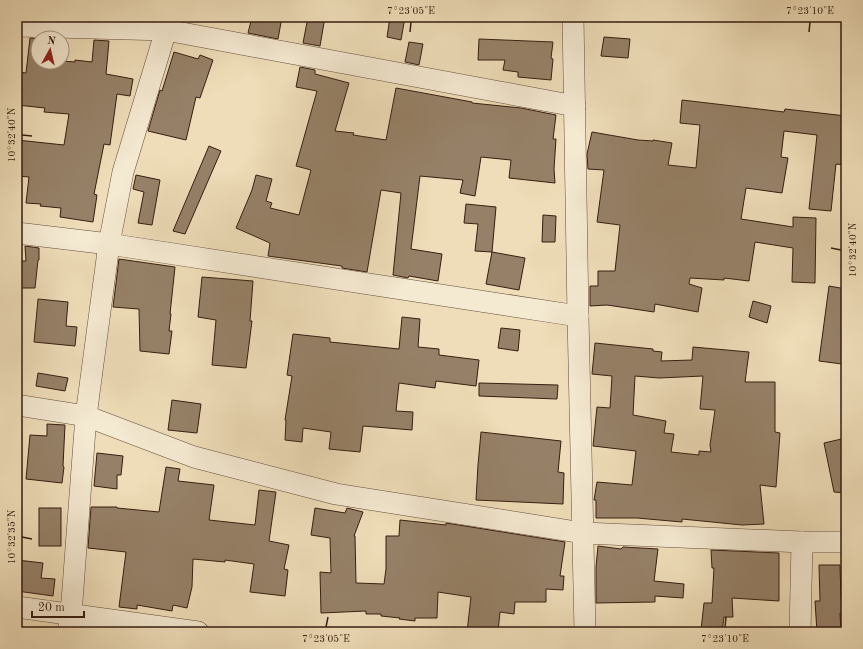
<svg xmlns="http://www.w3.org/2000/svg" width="863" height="649" font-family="'Old Standard TT',serif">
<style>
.building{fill:#968168;stroke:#371d11;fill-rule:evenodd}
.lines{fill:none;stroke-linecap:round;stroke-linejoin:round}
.minor-casing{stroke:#654d3b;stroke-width:22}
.minor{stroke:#f4e9d1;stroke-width:21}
.ticks{fill:none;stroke:#371d11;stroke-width:1.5}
.neatline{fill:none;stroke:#371d11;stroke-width:1.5}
.ticks-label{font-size:10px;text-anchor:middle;fill:#371d11}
</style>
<rect width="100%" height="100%" fill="#eeddb8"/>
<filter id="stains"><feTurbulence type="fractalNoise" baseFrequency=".005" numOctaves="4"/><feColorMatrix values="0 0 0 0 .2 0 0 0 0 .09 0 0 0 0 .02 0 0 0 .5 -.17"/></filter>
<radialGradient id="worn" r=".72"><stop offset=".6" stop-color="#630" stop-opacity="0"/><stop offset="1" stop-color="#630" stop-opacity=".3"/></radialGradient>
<!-- building -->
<g class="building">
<polygon points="252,17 282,17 278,39 248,33"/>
<polygon points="308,17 325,17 320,46 303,43"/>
<polygon points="390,17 405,17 401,40 387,37"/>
<polygon points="604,37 630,39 628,58 601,56"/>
<polygon points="30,38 38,39 38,62 62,62 62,61 75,62 75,60 92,62 94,40 109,41 106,74 133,79 130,96 117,94 110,145 104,144 94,194 97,195 93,222 60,217 61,208 40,206 41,204 26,203 29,177 17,176 17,140 64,145 69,114 44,112 45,108 17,105 17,72 26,73"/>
<polygon points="479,39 553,42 551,58 553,59 551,80 518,77 518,72 503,70 505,60 478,60"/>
<polygon points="409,42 423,44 419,65 405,62"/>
<polygon points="174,52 198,59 200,55 213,60 200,98 196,97 186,140 148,131 160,90 162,91"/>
<polygon points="300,67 315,70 315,74 349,83 335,131 354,133 353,135 386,140 396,88 472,102 472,103 521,108 556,115 553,139 556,139 554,169 555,183 509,178 511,160 481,157 475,196 460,193 463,180 420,176 411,249 442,254 438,281 409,276 408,278 393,275 401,193 381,190 367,272 342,268 342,266 268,256 270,243 236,228 252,190 256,175 272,179 266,201 272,203 270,208 299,215 311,170 296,166 317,91 296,87"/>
<polygon points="682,100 784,112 785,109 846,116 846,165 836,164 831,211 809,209 817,135 784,131 781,157 788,158 782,193 746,188 741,219 793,227 793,217 816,218 815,283 792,282 793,248 755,242 749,281 724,278 724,280 690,278 689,284 702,288 698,312 655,304 654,312 607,305 590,306 590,286 598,286 598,271 615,271 620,225 597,222 604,170 588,169 587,154 592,132 638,140 653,141 653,140 672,143 668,165 696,168 700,125 680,123"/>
<polygon points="209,146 221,151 185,234 173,231"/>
<polygon points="136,175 160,180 152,225 138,223 144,192 133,189"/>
<polygon points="466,204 496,207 492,252 475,251 478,224 464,223"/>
<polygon points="543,215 556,216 555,242 542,242"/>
<polygon points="25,246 39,248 39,260 38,260 35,288 17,288 17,261 26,261"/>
<polygon points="492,252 525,258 519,290 486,284"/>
<polygon points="119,259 175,267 170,314 171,314 169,331 172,331 169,354 140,351 139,309 113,307"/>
<polygon points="202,277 253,281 250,321 252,321 246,368 212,365 216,320 198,317"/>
<polygon points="829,286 846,289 846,330 842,364 819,361"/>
<polygon points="38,299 68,302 66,326 77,327 75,346 34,342"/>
<polygon points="753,301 771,306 767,323 749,317"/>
<polygon points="402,317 420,319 418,347 439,349 439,355 479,360 476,386 436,381 435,388 399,383 396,411 413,412 412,430 363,426 360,452 329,449 331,432 303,428 302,442 285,440 286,420 285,420 292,376 287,375 293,334 330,338 330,342 399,349"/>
<polygon points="501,328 520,330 518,351 498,348"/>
<path d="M595,343L653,349V351L662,352L661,361L692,360L693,347L749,352L745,382H775V432L780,433L776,487L760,485L764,524L742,525L682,519V522L637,518H596V500H594L597,482L632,485L636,451L593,446L597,407L610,408L612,376L592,374ZM635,376L659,378L703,376L700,409L715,410L710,445L711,452L699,451V455L671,452L674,434L664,433L666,421L633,415Z"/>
<polygon points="38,373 68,378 65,391 36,386"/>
<polygon points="479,383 558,385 557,399 479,396"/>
<polygon points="172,400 201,404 197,433 168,430"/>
<polygon points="47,424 65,425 63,466 64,467 62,483 26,479 30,435 47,436"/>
<polygon points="481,432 561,441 558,472 564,473 563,504 476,500 478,465"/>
<polygon points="846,438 846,493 834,492 824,443"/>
<polygon points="97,453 123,456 121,475 117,475 117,489 94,486"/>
<polygon points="166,467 180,469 178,481 214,485 209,520 255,525 259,490 276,492 269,541 289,545 284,569 288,570 285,596 250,592 254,564 225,560 225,562 193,559 192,587 187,608 173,605 172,611 137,605 137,609 119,607 126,552 88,548 91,507 117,507 117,508 159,512"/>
<rect x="39" y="508" width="22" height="38"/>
<polygon points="315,508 345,513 347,508 363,512 354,536 355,536 356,583 384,584 386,569 386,536 399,536 400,520 446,525 446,523 565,542 560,576 564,576 563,590 546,589 546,602 515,602 514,614 500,612 498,632 467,632 471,597 438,592 437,618 415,618 415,621 399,619 400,618 381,616 381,614 366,614 366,611 321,613 320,572 331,573 330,538 311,535"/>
<polygon points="598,546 621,549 623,547 658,549 654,581 684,584 683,598 655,596 655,602 596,603 596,567"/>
<polygon points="711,550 779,553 779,601 732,598 733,617 724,617 722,632 701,630 704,603 712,603 714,568 712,568"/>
<polygon points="17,560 43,563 41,578 55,579 53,596 17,591"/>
<polygon points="819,565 840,565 841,599 846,600 846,613 840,613 841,632 817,632 815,601 820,601"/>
</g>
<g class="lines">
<defs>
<g id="minor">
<polyline points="573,17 578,316 585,632"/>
<polyline points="17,26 166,30 575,106"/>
<polyline points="17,233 109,244 578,316"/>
<polyline points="17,405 86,416 194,457 336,494 583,533 802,542 846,542"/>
<polyline points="17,607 198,632"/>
<polyline points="68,632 71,614 86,416 109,244 123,172 166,30 171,17"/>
<polyline points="800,632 802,542"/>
</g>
</defs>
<!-- minor casing -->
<use href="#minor" class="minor-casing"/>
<!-- minor -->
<use href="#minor" class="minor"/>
</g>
<!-- ticks -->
<path class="ticks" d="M410,32L411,22M809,32L810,22M22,135L32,136M831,248L841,250M22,537L32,539M326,627L328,617M725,627L726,617"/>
<!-- margin -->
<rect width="863" height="649" fill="none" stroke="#eeddb8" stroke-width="44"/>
<!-- north arrow -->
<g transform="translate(50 50) rotate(8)"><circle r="19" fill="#f4e9d1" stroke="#a89784"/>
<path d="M0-3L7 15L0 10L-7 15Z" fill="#8f2418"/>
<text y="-6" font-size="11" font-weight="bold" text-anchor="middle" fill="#371d11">N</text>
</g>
<!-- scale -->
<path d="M32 611v6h52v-6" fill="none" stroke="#371d11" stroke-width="2"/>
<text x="38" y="611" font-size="12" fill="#371d11" stroke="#f4e9d1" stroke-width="3" paint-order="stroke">20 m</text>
<rect x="22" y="22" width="819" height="605" class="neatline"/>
<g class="ticks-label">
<text x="411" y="14">7°23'05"E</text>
<text x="810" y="14">7°23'10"E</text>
<text transform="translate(11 135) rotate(-90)" y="4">10°32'40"N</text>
<text transform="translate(852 250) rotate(-90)" y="4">10°32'40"N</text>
<text transform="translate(11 537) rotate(-90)" y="4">10°32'35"N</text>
<text x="326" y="642">7°23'05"E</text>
<text x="725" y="642">7°23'10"E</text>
</g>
<rect width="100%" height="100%" filter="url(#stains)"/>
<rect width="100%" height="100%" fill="url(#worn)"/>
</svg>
